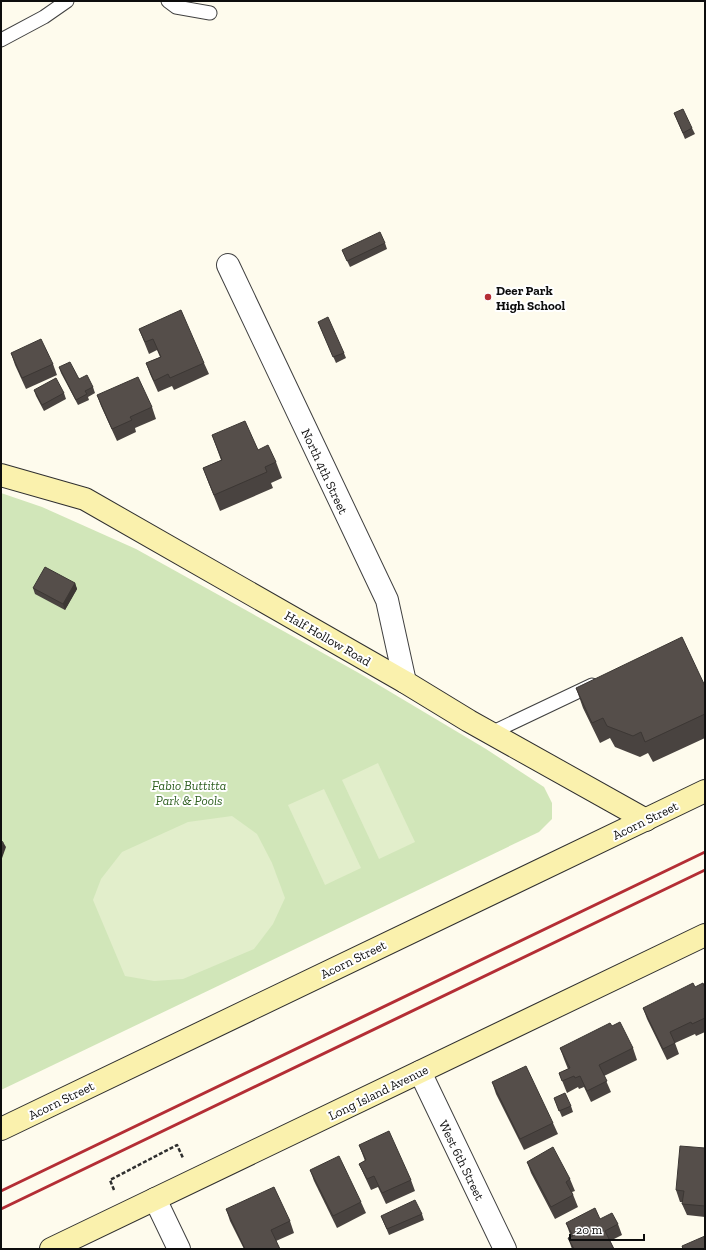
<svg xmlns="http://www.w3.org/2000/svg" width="706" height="1250" font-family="'Zilla Slab',serif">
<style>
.green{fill:#d1e6b9}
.pitch{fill:#e2eecb}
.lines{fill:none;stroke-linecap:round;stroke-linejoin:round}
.lane-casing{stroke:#404040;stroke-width:15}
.street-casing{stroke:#404040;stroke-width:24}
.secondary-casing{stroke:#2f2f2f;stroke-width:24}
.path{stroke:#2f2f2f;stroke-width:2.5;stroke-dasharray:4 2;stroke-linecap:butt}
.lane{stroke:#fff;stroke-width:13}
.street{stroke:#fff;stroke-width:22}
.secondary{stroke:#faf1ad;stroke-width:22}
.rail{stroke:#b42e35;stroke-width:3}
.wall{fill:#494340}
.shaded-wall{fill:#3c3734}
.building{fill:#554e4a;stroke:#3c3734}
.poi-dot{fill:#b42e35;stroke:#fff;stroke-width:1.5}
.labels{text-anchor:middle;stroke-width:4;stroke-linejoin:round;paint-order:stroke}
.poi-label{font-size:13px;font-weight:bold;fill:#0d0d0d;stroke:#fff;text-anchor:start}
.street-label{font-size:13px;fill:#0d0d0d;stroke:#fff}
.park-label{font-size:13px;font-style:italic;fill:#2f6021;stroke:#fff}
</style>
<rect width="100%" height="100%" fill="#fefbed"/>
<!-- green -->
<polygon class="green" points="1,493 42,507 136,549 357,672 486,749 544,787 552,803 552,819 539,832 1,1090"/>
<!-- pitch -->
<g class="pitch">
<polygon points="378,763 415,842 379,859 342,780"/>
<polygon points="324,789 361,868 325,885 288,805"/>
<polygon points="232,816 257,834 272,863 285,898 273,924 254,949 183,979 154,981 125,976 93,900 101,879 122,852 188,822"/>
</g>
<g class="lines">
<defs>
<g id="lane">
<polyline points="168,1 176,7 210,13"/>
<polyline points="1,40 44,17 67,1"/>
<polyline points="491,733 592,685"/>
</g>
<g id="street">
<polyline points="228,265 387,600 405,682"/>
<polyline points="420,1072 505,1249"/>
<polyline points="155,1199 179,1249"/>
</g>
<g id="secondary">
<polyline points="1,475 85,499 405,682 469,721 646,820"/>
<polyline points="1,1129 705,791"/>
<polyline points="51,1249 705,935"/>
</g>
</defs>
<!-- lane casing -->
<use href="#lane" class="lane-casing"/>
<!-- street casing -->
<use href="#street" class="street-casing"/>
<!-- secondary casing -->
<use href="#secondary" class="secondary-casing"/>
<!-- path -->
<polyline class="path" points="114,1190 110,1180 177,1145 183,1158"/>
<!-- lane -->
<use href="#lane" class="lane"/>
<!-- street -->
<use href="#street" class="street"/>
<!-- secondary -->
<use href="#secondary" class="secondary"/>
<!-- rail -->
<g class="rail">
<polyline points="1,1191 705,852"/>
<polyline points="1,1209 705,870"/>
</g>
</g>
<!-- wall -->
<g class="wall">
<polygon points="674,113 692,128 695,134 685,139"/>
<polygon points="385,243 387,249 350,267 342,250"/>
<polygon points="318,322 344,353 346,358 336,363"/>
<polygon points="139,329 204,363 209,374 174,390 172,386 158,392 150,374 146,363 160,357 157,350 149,354"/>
<polygon points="11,353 53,364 57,375 26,389 15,365"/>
<polygon points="59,367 93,387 95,393 88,397 89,400 78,405 61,373"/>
<polygon points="34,390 64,393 66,399 44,411 36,396"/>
<polygon points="97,395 152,407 156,419 135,428 136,432 117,441 101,406"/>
<polygon points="212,435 258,450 276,462 282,478 271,483 273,488 220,511 209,484 203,468 221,460"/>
<polygon points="75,583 77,589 65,610 35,594 33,588"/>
<polygon points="705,686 705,738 653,762 648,753 640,757 615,747 610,738 600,743 583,708 576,688"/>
<polygon points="695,987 705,988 705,1032 696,1036 695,1034 675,1043 679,1054 667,1060 647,1019 643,1008"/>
<polygon points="612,1026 633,1048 637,1060 604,1076 611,1092 591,1102 584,1087 579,1089 578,1087 567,1093 559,1073 568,1069 564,1059 560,1048"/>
<polygon points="492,1082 553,1123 558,1134 524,1150 496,1094"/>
<polygon points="554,1098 571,1106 573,1112 562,1117"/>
<polygon points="359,1145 411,1180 415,1191 386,1204 378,1187 371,1190 364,1175 359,1164 365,1161"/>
<polygon points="705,1148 705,1217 687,1215 682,1204 683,1202 680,1202 676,1190"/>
<polygon points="527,1162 570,1179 575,1191 572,1192 578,1207 555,1219 531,1173"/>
<polygon points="310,1170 361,1202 366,1213 337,1228 314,1181"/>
<polygon points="226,1209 290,1221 294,1233 276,1241 280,1249 244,1249 230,1221"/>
<polygon points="422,1214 424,1220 389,1235 381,1216"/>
<polygon points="566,1223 618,1224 622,1235 610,1241 614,1249 572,1249 568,1238 571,1237"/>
</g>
<!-- shaded-wall -->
<g class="shaded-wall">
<polygon points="75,583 77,589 65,610 63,604"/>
<polygon points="3,842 6,847 1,861 1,849"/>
</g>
<!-- building -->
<g class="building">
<polygon points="683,109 692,128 683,133 674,113"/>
<polygon points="380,232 385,243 347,261 342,250"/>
<polygon points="181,310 204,363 170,378 168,374 154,381 146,363 161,357 153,339 145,342 139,329"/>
<polygon points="328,317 344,353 333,357 318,322"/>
<polygon points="41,339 53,364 22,378 11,353"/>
<polygon points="70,362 79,379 87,375 93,387 85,391 87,394 76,400 59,367"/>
<polygon points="138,377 152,407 130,417 132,420 112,429 97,395"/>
<polygon points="56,378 64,393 42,405 34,390"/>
<polygon points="245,421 258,450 268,445 276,462 265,467 267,472 214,495 203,468 222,460 212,435"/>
<polygon points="45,567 75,583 63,604 33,588"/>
<polygon points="682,637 705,686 705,714 645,742 641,732 633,736 607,726 603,718 592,723 576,688"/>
<polygon points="1,841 3,842 1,849"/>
<polygon points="693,983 695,987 703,983 705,988 705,1018 692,1024 691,1022 670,1032 675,1043 663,1049 643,1008"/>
<polygon points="620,1022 633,1048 599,1065 607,1081 587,1091 580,1076 575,1078 574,1076 562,1081 559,1073 570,1068 560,1048 610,1023 612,1026"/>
<polygon points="526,1066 553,1123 520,1139 492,1082"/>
<polygon points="565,1093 571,1106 559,1111 554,1098"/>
<polygon points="389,1131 411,1180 382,1193 374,1176 367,1179 359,1164 366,1160 359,1145"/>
<polygon points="680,1146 705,1148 705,1206 682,1204 684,1191 676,1190"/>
<polygon points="553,1147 570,1179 566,1182 573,1195 551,1207 527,1162"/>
<polygon points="339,1156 361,1202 333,1216 310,1170"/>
<polygon points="274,1187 290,1221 271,1230 280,1249 245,1249 226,1209"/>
<polygon points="415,1200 422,1214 387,1229 381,1216"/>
<polygon points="595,1208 600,1219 612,1213 618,1224 605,1231 614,1249 574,1249 568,1238 573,1236 566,1223"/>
<polygon points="705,1236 705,1249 683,1249 682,1246"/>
</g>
<!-- markers -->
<circle class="poi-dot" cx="488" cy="297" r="4"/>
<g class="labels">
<!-- poi labels -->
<g class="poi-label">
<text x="496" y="295">Deer Park<tspan x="496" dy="15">High School</tspan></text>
</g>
<!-- street labels -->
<g class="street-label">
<text transform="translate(325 471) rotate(65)" y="5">North 4th Street</text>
<text transform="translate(328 638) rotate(30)" y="5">Half Hollow Road</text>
<text transform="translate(645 820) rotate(-26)" y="5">Acorn Street</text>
<text transform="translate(353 959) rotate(-26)" y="5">Acorn Street</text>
<text transform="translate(378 1092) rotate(-26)" y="5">Long Island Avenue</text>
<text transform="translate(61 1100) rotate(-26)" y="5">Acorn Street</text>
<text transform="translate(462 1160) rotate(64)" y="5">West 6th Street</text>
</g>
<!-- park labels -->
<g class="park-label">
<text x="189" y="790">Fabio Buttitta<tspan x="189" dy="15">Park &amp; Pools</tspan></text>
</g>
</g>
<!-- border -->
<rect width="706" height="1250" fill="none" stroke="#0d0d0d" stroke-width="4"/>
<!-- scale -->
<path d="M570 1234v6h74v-6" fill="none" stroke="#0d0d0d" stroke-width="2"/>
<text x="576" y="1234" font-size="12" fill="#0d0d0d" stroke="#ffffff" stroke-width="3" paint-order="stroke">20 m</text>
</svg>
